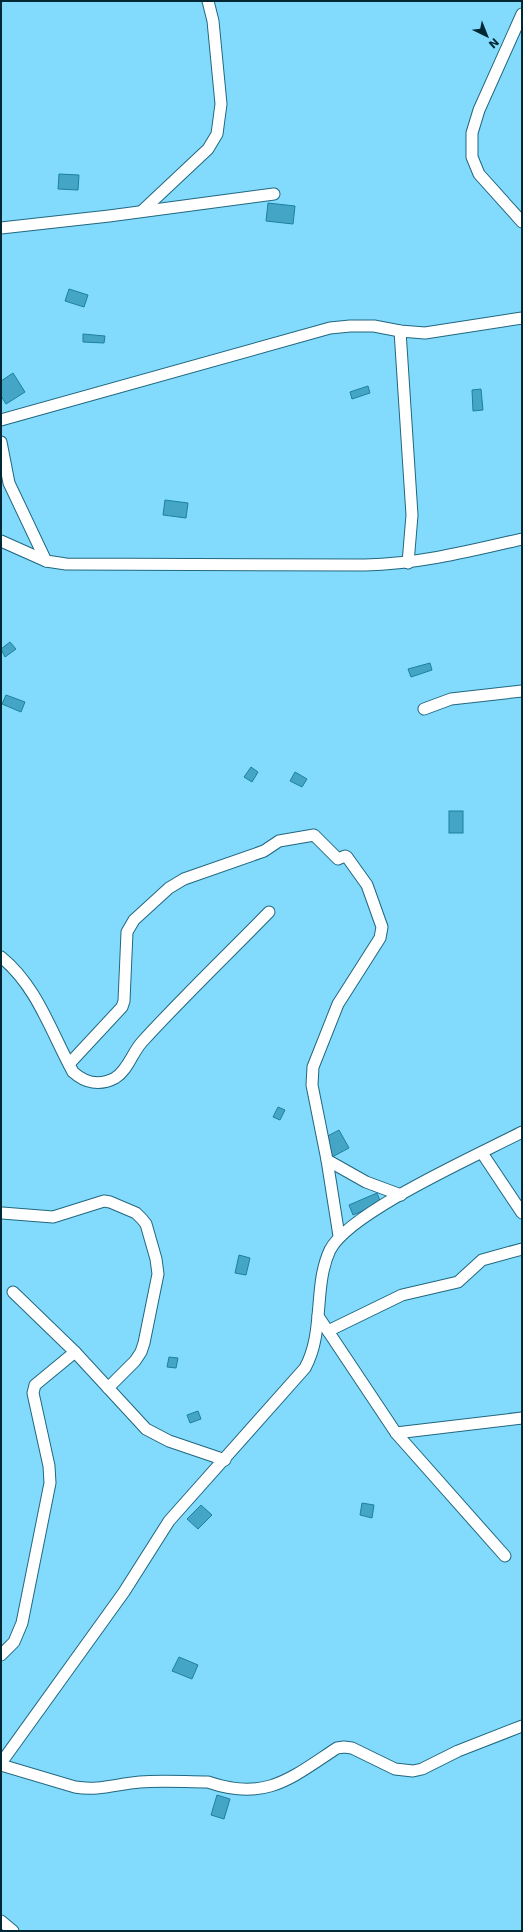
<svg xmlns="http://www.w3.org/2000/svg" width="523" height="1932" font-family="'DejaVu Sans',sans-serif">
<style>
.building{fill:#44a5c7;stroke:#1e809f}
.lines{fill:none;stroke-linecap:round;stroke-linejoin:round}
.minor-casing{stroke:#21677f;stroke-width:13}
.minor{stroke:#fff;stroke-width:11}
</style>
<rect width="100%" height="100%" fill="#82dbfd"/>
<!-- building -->
<g class="building">
<polygon points="59,174 79,175 78,190 58,189"/>
<polygon points="268,203 295,206 293,224 266,221"/>
<polygon points="69,289 88,295 84,307 65,301"/>
<polygon points="83,334 105,336 104,343 83,342"/>
<polygon points="13,373 25,392 6,404 1,396 1,381"/>
<polygon points="368,386 370,393 352,399 350,392"/>
<polygon points="481,389 483,410 473,411 472,390"/>
<polygon points="165,500 188,503 186,518 163,515"/>
<polygon points="10,642 16,649 5,657 1,649"/>
<polygon points="430,663 432,670 411,677 408,669"/>
<polygon points="6,695 25,702 21,712 2,704"/>
<polygon points="251,767 258,772 252,782 244,777"/>
<polygon points="295,772 307,779 302,787 290,781"/>
<rect x="449" y="811" width="14" height="22"/>
<polygon points="278,1107 285,1110 280,1120 273,1117"/>
<polygon points="339,1130 349,1148 332,1157 322,1139"/>
<polygon points="377,1193 381,1203 353,1215 349,1205"/>
<polygon points="239,1255 250,1258 246,1275 235,1273"/>
<polygon points="169,1357 178,1358 176,1368 167,1367"/>
<polygon points="198,1411 201,1419 190,1423 187,1415"/>
<polygon points="362,1503 374,1505 372,1518 360,1515"/>
<polygon points="201,1505 212,1515 198,1529 187,1519"/>
<polygon points="179,1657 198,1665 192,1679 172,1671"/>
<polygon points="217,1795 230,1799 224,1819 211,1815"/>
</g>
<g class="lines">
<defs>
<g id="minor">
<polyline points="522,14 479,110 472,133 472,157 479,174 522,222"/>
<polyline points="142,211 208,149 217,134 221,104 213,21 208,1"/>
<polyline points="1,228 109,216 274,194"/>
<polyline points="400,331 412,515 408,563"/>
<polyline points="1,420 330,328 350,326 374,326 400,331 425,333 522,318"/>
<polyline points="1,442 9,483 46,561"/>
<path d="M1,541L46,561L66,564L365,565C419,564 470,551 522,539"/>
<polyline points="424,709 451,699 522,691"/>
<path d="M1,957C37,986 51,1032 73,1072C85,1083 100,1086 115,1078C128,1070 132,1053 142,1042C183,997 227,955 269,912"/>
<polyline points="69,1064 122,1007 124,1001 127,932 134,920 169,888 184,879 264,851 279,841 314,835 338,859 345,856 347,857 367,885 382,927 380,938 338,1004 313,1067 312,1085 327,1160 339,1236"/>
<polyline points="482,1153 522,1213"/>
<polyline points="327,1160 366,1182 401,1195"/>
<polyline points="2,1213 53,1217 104,1201 110,1202 136,1213 142,1219 146,1224 156,1259 158,1274 144,1343 141,1352 135,1361 108,1388"/>
<polyline points="13,1292 75,1352 146,1429 169,1441 225,1460"/>
<polyline points="318,1316 396,1433 505,1556"/>
<polyline points="328,1331 402,1295 458,1282 482,1260 522,1249"/>
<polyline points="396,1433 522,1418"/>
<polyline points="1,1655 14,1642 22,1623 50,1483 49,1466 33,1393 35,1385 75,1352"/>
<path d="M1,1763L124,1592L169,1521L305,1368C325,1332 313,1286 330,1250C349,1212 480,1154 522,1132"/>
<path d="M1,1765L75,1787C99,1791 116,1784 140,1782C162,1780 186,1782 208,1782C266,1802 291,1778 337,1748L344,1747L352,1748L395,1769L413,1771L422,1769L458,1751L522,1726"/>
<polyline points="1,1921 13,1931"/>
</g>
</defs>
<!-- minor casing -->
<use href="#minor" class="minor-casing"/>
<!-- minor -->
<use href="#minor" class="minor"/>
</g>
<!-- border -->
<rect width="523" height="1932" fill="none" stroke="#002734" stroke-width="4"/>
<!-- north arrow -->
<g transform="translate(487 36) rotate(137)" stroke="#82dbfd" stroke-width="3" paint-order="stroke">
<path d="M0-3L7 15L0 10L-7 15Z" fill="#002734"/>
<text y="-6" font-size="11" font-weight="bold" text-anchor="middle" fill="#002734">N</text>
</g>
</svg>
